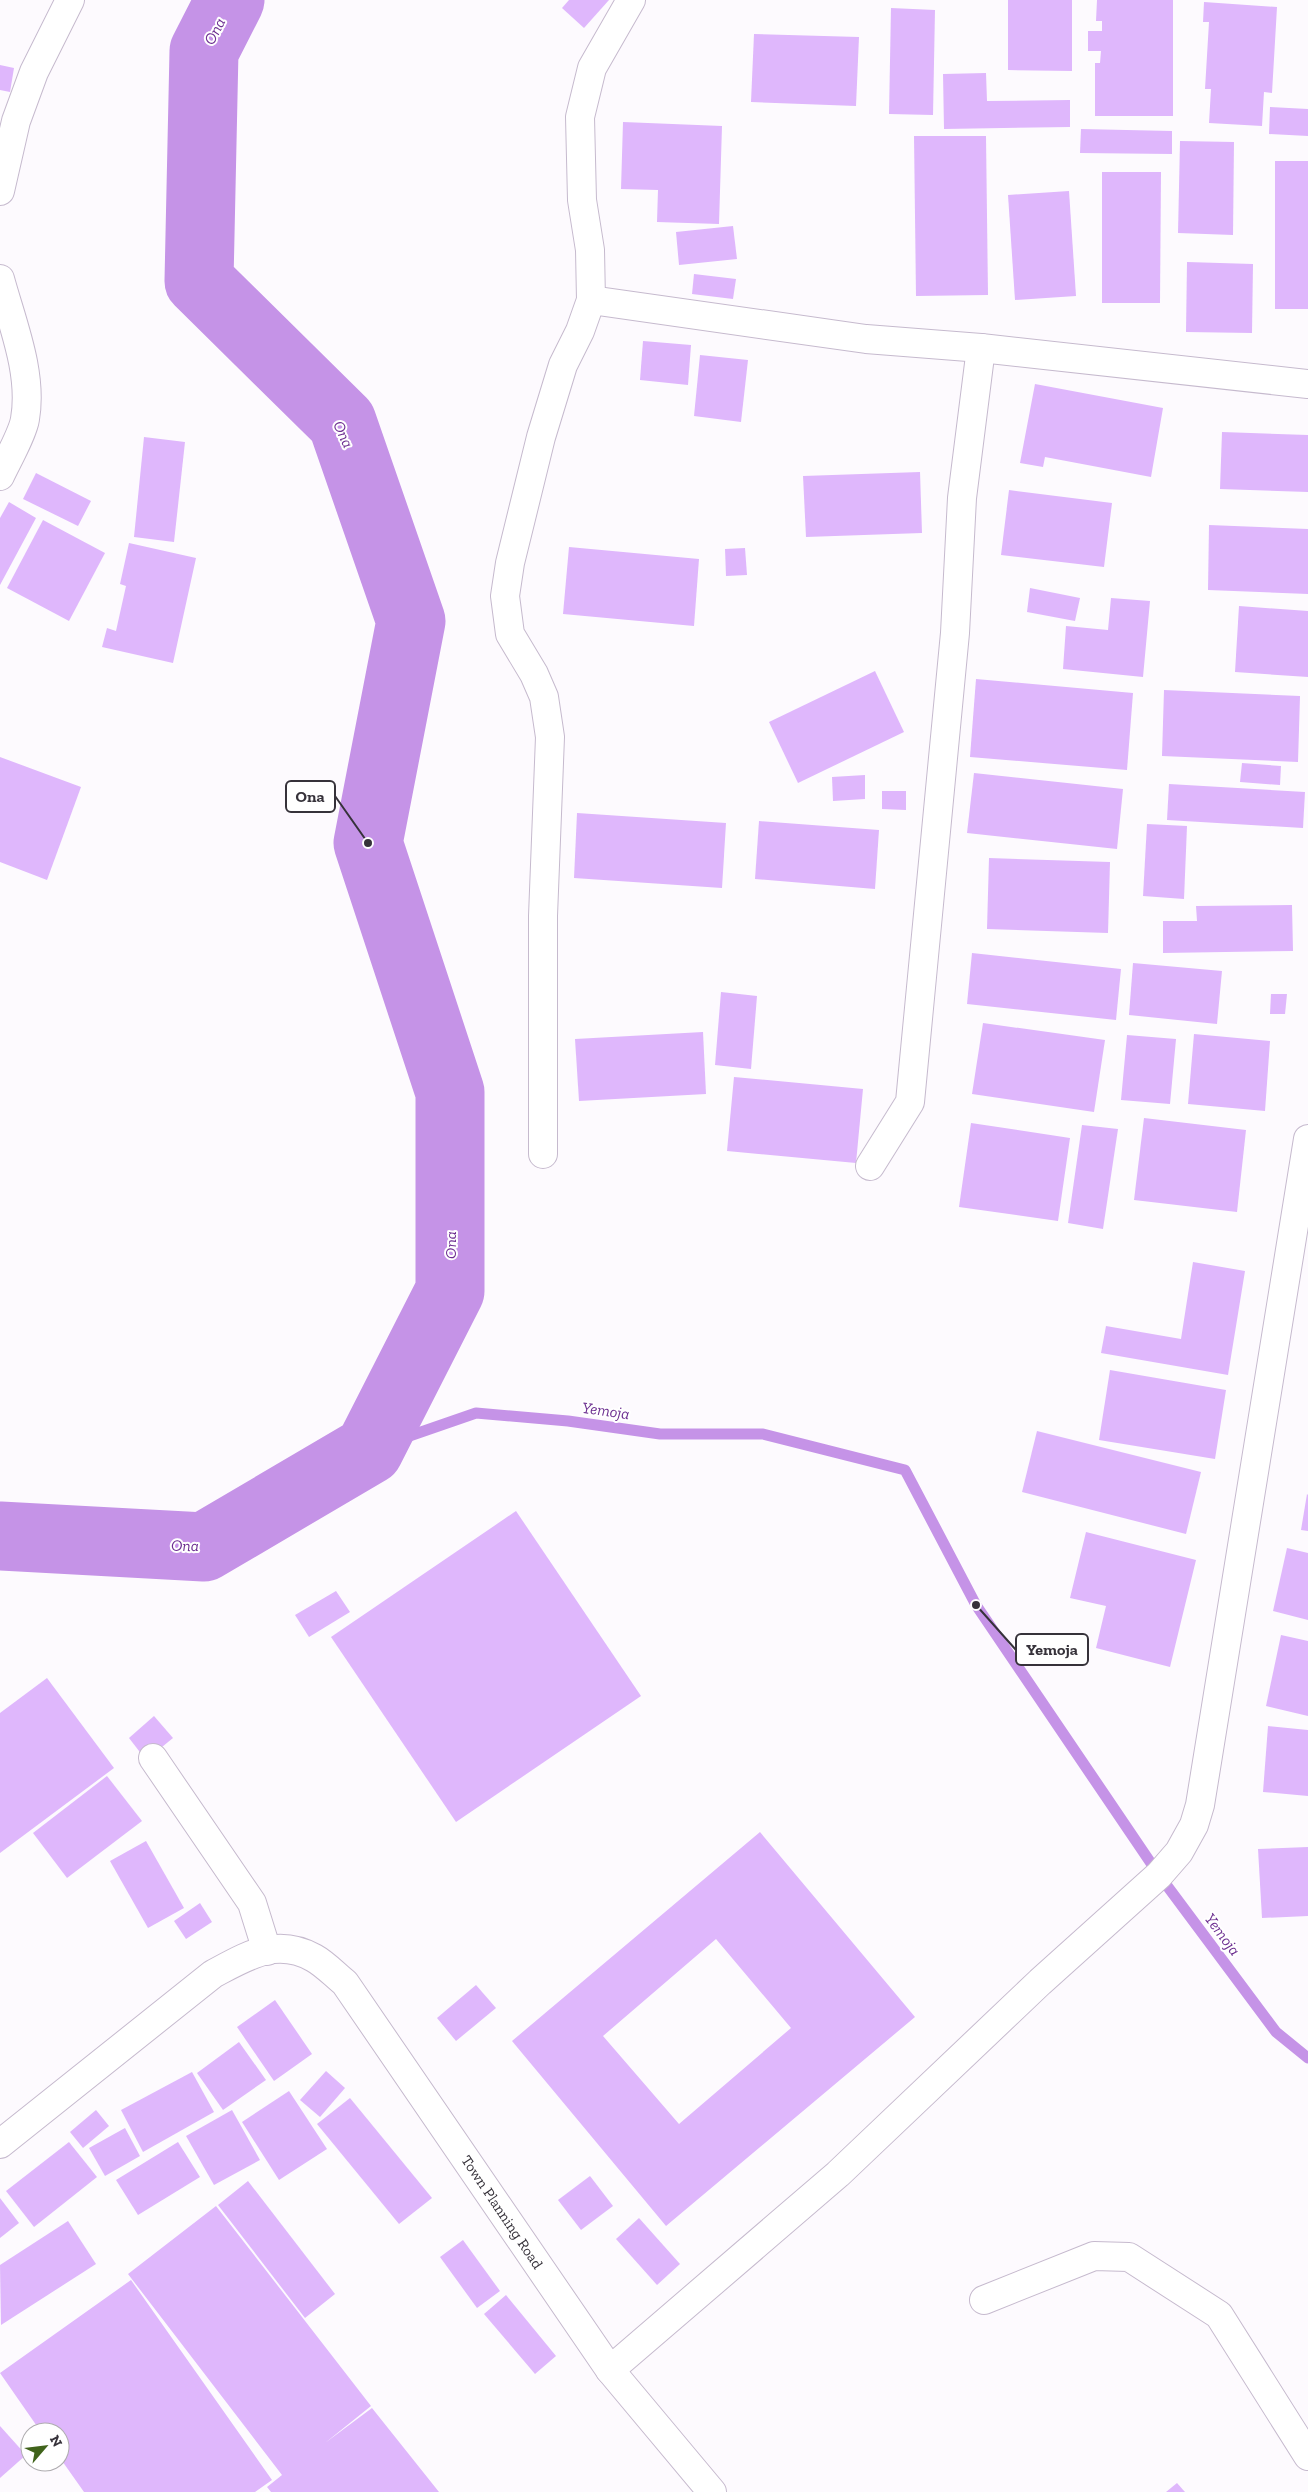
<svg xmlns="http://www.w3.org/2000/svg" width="1308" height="2492" font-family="'Zilla Slab',serif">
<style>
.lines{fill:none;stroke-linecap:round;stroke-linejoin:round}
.stream{stroke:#c593e7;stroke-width:11}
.river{stroke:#c593e7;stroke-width:69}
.building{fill:#dfb7fc;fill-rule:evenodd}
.minor-casing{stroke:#c6bace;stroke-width:30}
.minor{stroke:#fff;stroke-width:28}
.labels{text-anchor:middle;stroke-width:4;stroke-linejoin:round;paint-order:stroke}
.street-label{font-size:15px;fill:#36323a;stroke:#fff}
.water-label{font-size:16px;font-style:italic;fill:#6c2e90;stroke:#fff}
.leader{fill:none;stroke:#36323a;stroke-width:2}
.callout-dot{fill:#36323a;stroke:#fff;stroke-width:2}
.callout{fill:#fff;stroke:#36323a;stroke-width:2}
.callout-label{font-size:16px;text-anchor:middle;font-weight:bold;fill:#36323a}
</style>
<rect width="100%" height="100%" fill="#fdfafe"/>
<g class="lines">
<!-- stream -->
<polyline class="stream" points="369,1450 476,1413 568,1421 660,1434 763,1434 905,1470 976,1605 1159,1875 1276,2032 1308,2058"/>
<!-- river -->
<polyline class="river" points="0,1536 204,1547 369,1450 450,1291 450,1092 368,843 411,621 342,422 199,281 204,51 230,0"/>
</g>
<!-- building -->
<g class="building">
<polygon points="569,0 609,0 584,28 562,8"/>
<polygon points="1008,0 1072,0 1072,71 1008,70"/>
<polygon points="1097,0 1173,0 1173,116 1095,116 1095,63 1100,63 1101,51 1088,51 1088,31 1102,31 1102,21 1096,21"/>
<polygon points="1204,2 1277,7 1272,93 1264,92 1262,126 1209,123 1211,89 1205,89 1209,22 1203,22"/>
<polygon points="891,8 935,10 933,115 889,114"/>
<polygon points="754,34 859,37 856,106 751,102"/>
<polygon points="0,65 14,68 10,92 0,90"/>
<polygon points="986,73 987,101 1070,100 1070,127 944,129 943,74"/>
<polygon points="1270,107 1308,109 1308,136 1269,134"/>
<polygon points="623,122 722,126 719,224 657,222 658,190 621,189"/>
<polygon points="1081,129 1172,131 1172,154 1080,153"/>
<polygon points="914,136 986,136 988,295 916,296"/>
<polygon points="1180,141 1234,142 1233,235 1178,233"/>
<rect x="1275" y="161" width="33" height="148"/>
<polygon points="1102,172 1161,172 1160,303 1102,303"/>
<polygon points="1069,191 1076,296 1015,300 1008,195"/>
<polygon points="733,226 737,259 679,265 676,232"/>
<polygon points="1187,262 1253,264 1252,333 1186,332"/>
<polygon points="694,274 736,279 733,299 692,294"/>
<polygon points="643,341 691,345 688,385 640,380"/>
<polygon points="700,355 748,360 741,422 694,416"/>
<polygon points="1035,384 1163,408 1151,477 1045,457 1043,467 1020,463"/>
<polygon points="1222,432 1308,435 1308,492 1220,489"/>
<polygon points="144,437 185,442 174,542 134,537"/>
<polygon points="920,472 922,533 806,537 803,476"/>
<polygon points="36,473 91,501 78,526 23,499"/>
<polygon points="1009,490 1112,503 1104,567 1001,555"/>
<polygon points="9,502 36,518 0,585 0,518"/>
<polygon points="43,520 105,553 69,621 7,588"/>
<polygon points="1209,525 1308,529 1308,594 1208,590"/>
<polygon points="129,543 196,558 173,663 102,647 107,628 116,631 126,586 120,584"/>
<polygon points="569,547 699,559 694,626 563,614"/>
<polygon points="745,548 747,575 726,576 725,549"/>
<polygon points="1030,588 1080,598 1075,621 1027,612"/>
<polygon points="1111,598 1150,601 1143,677 1063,669 1066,626 1108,630"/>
<polygon points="1239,606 1308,611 1308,677 1235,672"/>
<polygon points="875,671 904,732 798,783 769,722"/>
<polygon points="976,679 1133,693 1127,770 970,757"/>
<polygon points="1164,690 1300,696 1298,762 1162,756"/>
<polygon points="0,757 81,787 47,880 0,862"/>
<polygon points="1242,763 1281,766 1280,785 1240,782"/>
<polygon points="974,773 1123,789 1117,849 967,833"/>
<polygon points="865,775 865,799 833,801 832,777"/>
<polygon points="1169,784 1305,792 1303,828 1167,820"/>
<polygon points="882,791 906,791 906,810 882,809"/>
<polygon points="577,813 726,823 722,888 574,878"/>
<polygon points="759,821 879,830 875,889 755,879"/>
<polygon points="1147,824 1187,826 1184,899 1143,896"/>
<polygon points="989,858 1110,862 1108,933 987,929"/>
<polygon points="1292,905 1293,951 1163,953 1163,921 1197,921 1196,906"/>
<polygon points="972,953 1121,969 1116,1020 967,1004"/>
<polygon points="1133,963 1222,971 1217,1024 1129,1015"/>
<polygon points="721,992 757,996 751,1069 715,1065"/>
<polygon points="1271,994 1287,994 1285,1014 1270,1014"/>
<polygon points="983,1023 1105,1040 1094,1112 972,1094"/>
<polygon points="703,1032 706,1094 579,1101 575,1039"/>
<polygon points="1194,1034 1270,1041 1265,1111 1188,1104"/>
<polygon points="1127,1035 1176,1039 1170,1104 1121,1100"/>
<polygon points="734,1077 863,1089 856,1163 727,1151"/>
<polygon points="1144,1118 1246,1130 1237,1212 1134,1200"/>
<polygon points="971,1123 1070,1138 1058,1221 959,1207"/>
<polygon points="1082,1125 1118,1129 1103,1229 1068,1223"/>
<polygon points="1193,1262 1245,1271 1228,1375 1101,1353 1106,1326 1181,1339"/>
<polygon points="1110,1370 1226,1390 1215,1459 1099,1440"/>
<polygon points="1037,1431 1201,1472 1186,1534 1022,1492"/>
<polygon points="1307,1494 1308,1495 1308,1531 1301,1530"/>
<polygon points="516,1511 641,1696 456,1822 331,1637"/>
<polygon points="1086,1532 1196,1560 1170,1667 1096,1648 1106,1606 1070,1598"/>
<polygon points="1287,1548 1308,1553 1308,1620 1273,1611"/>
<polygon points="336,1591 350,1612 309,1637 295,1615"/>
<polygon points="1281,1635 1308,1641 1308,1716 1266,1706"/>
<polygon points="47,1678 114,1768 0,1853 0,1713"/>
<polygon points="154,1716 173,1738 146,1760 129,1738"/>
<polygon points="1268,1726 1308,1730 1308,1796 1263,1792"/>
<polygon points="107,1776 142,1821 67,1878 33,1833"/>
<path d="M760,1832L915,2017L666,2226L512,2041ZM716,1939L791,2028L679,2124L603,2036Z"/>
<polygon points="146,1841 184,1908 148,1928 110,1861"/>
<polygon points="1308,1847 1308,1916 1262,1918 1258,1849"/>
<polygon points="200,1903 212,1922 186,1939 174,1921"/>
<polygon points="476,1985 496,2008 456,2041 437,2018"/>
<polygon points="275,2000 312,2054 274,2081 237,2027"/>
<polygon points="239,2042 266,2080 223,2110 197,2073"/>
<polygon points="326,2071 345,2088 320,2117 300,2100"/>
<polygon points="192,2072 214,2112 143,2152 121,2110"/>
<polygon points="289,2091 327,2149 279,2180 242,2122"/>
<polygon points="350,2098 432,2198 399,2224 317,2124"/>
<polygon points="96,2110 109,2126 83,2148 70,2132"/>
<polygon points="232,2110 260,2160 214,2185 186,2136"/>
<polygon points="125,2128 140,2156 105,2176 89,2148"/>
<polygon points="69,2142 97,2177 34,2227 6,2191"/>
<polygon points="178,2142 200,2177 138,2215 116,2180"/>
<polygon points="590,2176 613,2206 581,2230 558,2200"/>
<polygon points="248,2181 335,2294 305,2318 218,2205"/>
<polygon points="0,2198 19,2223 0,2238"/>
<polygon points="216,2206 371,2406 325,2443 372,2408 439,2492 271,2492 267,2487 282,2475 128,2274"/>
<polygon points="639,2218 680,2264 657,2285 616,2239"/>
<polygon points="68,2221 96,2264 1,2325 0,2265"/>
<polygon points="463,2240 500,2291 477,2308 440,2257"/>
<polygon points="131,2280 272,2480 255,2492 84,2492 60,2458 60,2432 41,2432 0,2373"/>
<polygon points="506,2295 556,2356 535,2374 484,2314"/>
<polygon points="0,2426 26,2455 0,2478"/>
<polygon points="1177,2483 1185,2492 1166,2492"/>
</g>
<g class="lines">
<defs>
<g id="minor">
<polyline points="0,191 16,121 34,72 70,0"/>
<path d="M0,279C12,323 33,373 25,419C23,433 7,461 0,476"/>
<polyline points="591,300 866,339 981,348 1308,384"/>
<polyline points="543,1154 543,916 550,737 544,697 534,674 510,634 505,596 510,563 541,437 563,365 580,331 591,300 590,250 582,200 580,117 592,68 631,0"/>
<polyline points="870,1166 910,1102 955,633 962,498 981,348"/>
<polyline points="153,1758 252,1903 267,1951"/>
<path d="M0,2144L213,1974C247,1956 276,1937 314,1958C325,1964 335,1975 345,1983L610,2370L712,2492"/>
<polyline points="984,2300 1094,2256 1129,2257 1219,2315 1308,2456"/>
<polyline points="610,2370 838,2174 1040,1982 1159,1875 1179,1852 1194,1825 1200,1805 1308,1139"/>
</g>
</defs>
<!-- minor casing -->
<use href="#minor" class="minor-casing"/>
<!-- minor -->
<use href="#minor" class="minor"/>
</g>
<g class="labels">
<!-- street labels -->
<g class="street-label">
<text transform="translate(502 2212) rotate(56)" y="5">Town Planning Road</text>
</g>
<!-- water labels -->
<g class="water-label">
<text transform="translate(214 31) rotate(-63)" y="6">Ona</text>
<text transform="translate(344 434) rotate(65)" y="6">Ona</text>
<text transform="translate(450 1245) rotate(-90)" y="6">Ona</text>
<text transform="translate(606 1410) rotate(8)" y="6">Yemoja</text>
<text transform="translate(185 1545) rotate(1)" y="6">Ona</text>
<text transform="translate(1223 1934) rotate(53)" y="6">Yemoja</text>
</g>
</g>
<!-- callouts -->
<path class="leader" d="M368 843L335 796M976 1605L1016 1650"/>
<g class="callout-dot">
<circle cx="368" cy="843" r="5"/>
<circle cx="976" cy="1605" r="5"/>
</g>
<g class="callout">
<rect x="286" y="781" width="49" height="31" rx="5"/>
<rect x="1016" y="1634" width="72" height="31" rx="5"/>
</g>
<g class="callout-label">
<text x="310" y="802">Ona</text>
<text x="1052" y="1655">Yemoja</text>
</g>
<!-- north arrow -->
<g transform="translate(45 2447) rotate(62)"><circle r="24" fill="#ffffff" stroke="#afadb0"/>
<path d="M0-4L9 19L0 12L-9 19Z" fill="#40631b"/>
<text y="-8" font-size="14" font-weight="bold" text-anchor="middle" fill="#36323a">N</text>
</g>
</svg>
